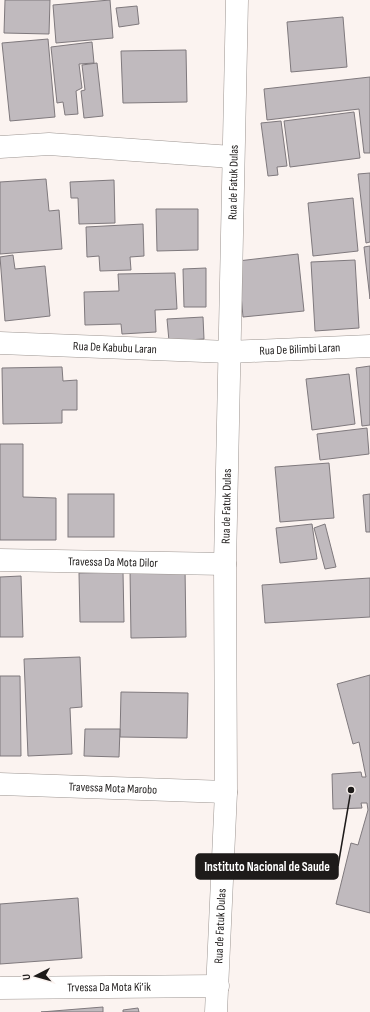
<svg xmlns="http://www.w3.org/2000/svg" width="370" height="1012" font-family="'Sofia Sans Condensed',sans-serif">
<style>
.building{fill:#c0babe;stroke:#7f797d}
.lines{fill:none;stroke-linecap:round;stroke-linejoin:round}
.minor-casing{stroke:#9d9692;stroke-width:23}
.minor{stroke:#fff;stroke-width:22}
.labels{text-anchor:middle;stroke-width:4;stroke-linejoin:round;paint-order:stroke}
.street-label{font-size:12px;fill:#1e1b1a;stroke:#fbf3f0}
.leader{fill:none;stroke:#1e1b1a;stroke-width:1.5}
.callout-dot{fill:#1e1b1a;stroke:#fbf3f0;stroke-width:1.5}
.callout{fill:#1e1b1a;stroke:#1e1b1a;stroke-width:1.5}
.callout-label{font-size:13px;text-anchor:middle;font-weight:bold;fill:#fff}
</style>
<rect width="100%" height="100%" fill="#fbf3f0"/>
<!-- building -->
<g class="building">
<polygon points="5,0 50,0 49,34 4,33"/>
<polygon points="110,0 113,38 56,43 53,5"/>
<polygon points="137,6 139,24 119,27 116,8"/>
<polygon points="343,17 347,67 291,72 287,22"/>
<polygon points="48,39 55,117 10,121 2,43"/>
<polygon points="92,42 94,63 79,64 82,88 76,91 78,114 65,115 63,102 57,103 51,47"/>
<polygon points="186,50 187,102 123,103 121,51"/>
<polygon points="97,63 103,116 84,118 81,91 85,90 82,65"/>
<polygon points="370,77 370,153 364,153 359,109 267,120 264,89"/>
<polygon points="354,112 360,158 290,167 284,121"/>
<polygon points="281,121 287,166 277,167 278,175 268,176 261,123"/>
<polygon points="370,173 370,242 366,243 358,174"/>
<polygon points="46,179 49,211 59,210 62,249 0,254 0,182"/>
<polygon points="114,180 115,223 79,224 78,198 71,198 70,182"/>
<polygon points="353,198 358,251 313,256 308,203"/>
<polygon points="156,209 198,209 198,250 157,251"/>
<polygon points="143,224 144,256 130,257 131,270 100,271 99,256 87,257 86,227"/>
<polygon points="370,246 370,299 364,247"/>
<polygon points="298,254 304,311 243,317 238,261"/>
<polygon points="13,255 15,269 45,266 50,316 5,321 0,257"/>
<polygon points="355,260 359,328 315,331 311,262"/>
<polygon points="206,268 206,307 184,307 183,269"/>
<polygon points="175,273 177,309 155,310 156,332 122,334 121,324 85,325 84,292 119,291 118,274"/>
<polygon points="203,317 204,339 169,341 167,319"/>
<polygon points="370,366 370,425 362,426 356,368"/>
<polygon points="62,367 63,381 77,380 77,410 62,410 62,423 3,424 2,368"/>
<polygon points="349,374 355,424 312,430 306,379"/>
<polygon points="367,428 369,454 320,460 317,434"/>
<polygon points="0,444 23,444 23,497 56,498 56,540 0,540"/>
<polygon points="329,463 334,518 280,522 275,467"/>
<rect x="68" y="494" width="46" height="43"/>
<polygon points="370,494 370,532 366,532 363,495"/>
<polygon points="312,524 317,559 280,563 276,528"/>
<polygon points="325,524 336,567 325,569 314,528"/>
<polygon points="185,568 186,637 131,638 130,569"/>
<polygon points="123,572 124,622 80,622 79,573"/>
<polygon points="21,576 23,637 0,637 0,577"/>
<polygon points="370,578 370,617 265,623 262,585"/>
<polygon points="80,657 82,707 70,708 72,754 28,756 24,659"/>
<polygon points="370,675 370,913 336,904 351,843 358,845 368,810 367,803 361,803 362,808 333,809 332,774 361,772 362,777 366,777 359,742 353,744 337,684"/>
<polygon points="0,676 20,676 21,756 0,756"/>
<polygon points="121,692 188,693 187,738 120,737"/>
<polygon points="85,729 120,729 119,757 84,756"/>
<polygon points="78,898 82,958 0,964 0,904"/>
<polygon points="103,1007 103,1012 41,1012"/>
<polygon points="138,1008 139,1012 123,1012 123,1010"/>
</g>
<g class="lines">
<defs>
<g id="minor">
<polyline points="0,147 49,144 232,157"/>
<path id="s1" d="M0,343L229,352L370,346"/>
<path id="s2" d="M0,560L225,564"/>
<path id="s3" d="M0,784L226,792"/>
<path id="s4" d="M0,988L218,986"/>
<path id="s5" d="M216,1012L226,792L225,564L237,0"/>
</g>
</defs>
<!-- minor casing -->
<use href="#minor" class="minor-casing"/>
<!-- minor -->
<use href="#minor" class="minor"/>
</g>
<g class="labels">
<!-- street labels -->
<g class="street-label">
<text dy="4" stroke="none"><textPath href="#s5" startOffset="830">Rua de Fatuk Dulas</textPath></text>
<text dy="4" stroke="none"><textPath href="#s1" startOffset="115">Rua De Kabubu Laran</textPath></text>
<text dy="4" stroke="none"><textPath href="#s1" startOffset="300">Rua De Bilimbi Laran</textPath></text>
<text dy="4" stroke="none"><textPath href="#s5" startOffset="506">Rua de Fatuk Dulas</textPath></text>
<text dy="4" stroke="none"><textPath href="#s2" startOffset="113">Travessa Da Mota Dilor</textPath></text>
<text dy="4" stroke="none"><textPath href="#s3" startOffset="113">Travessa Mota Marobo</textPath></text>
<text dy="4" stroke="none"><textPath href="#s5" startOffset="86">Rua de Fatuk Dulas</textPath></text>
<text dy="4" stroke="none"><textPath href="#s4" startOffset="109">Trvessa Da Mota Ki’ik</textPath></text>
</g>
</g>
<!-- callouts -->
<path class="leader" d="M351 790L338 866"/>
<circle class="callout-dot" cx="351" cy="790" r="4"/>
<rect class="callout" x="196" y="854" width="142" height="25" rx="4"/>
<g class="callout-label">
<text x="267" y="871">Instituto Nacional de Saude</text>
</g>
<!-- north arrow -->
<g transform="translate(36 976) rotate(264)" stroke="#fbf3f0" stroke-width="3" paint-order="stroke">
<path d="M0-3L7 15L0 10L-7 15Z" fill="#1e1b1a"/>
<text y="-6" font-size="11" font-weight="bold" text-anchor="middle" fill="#1e1b1a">U</text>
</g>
</svg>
